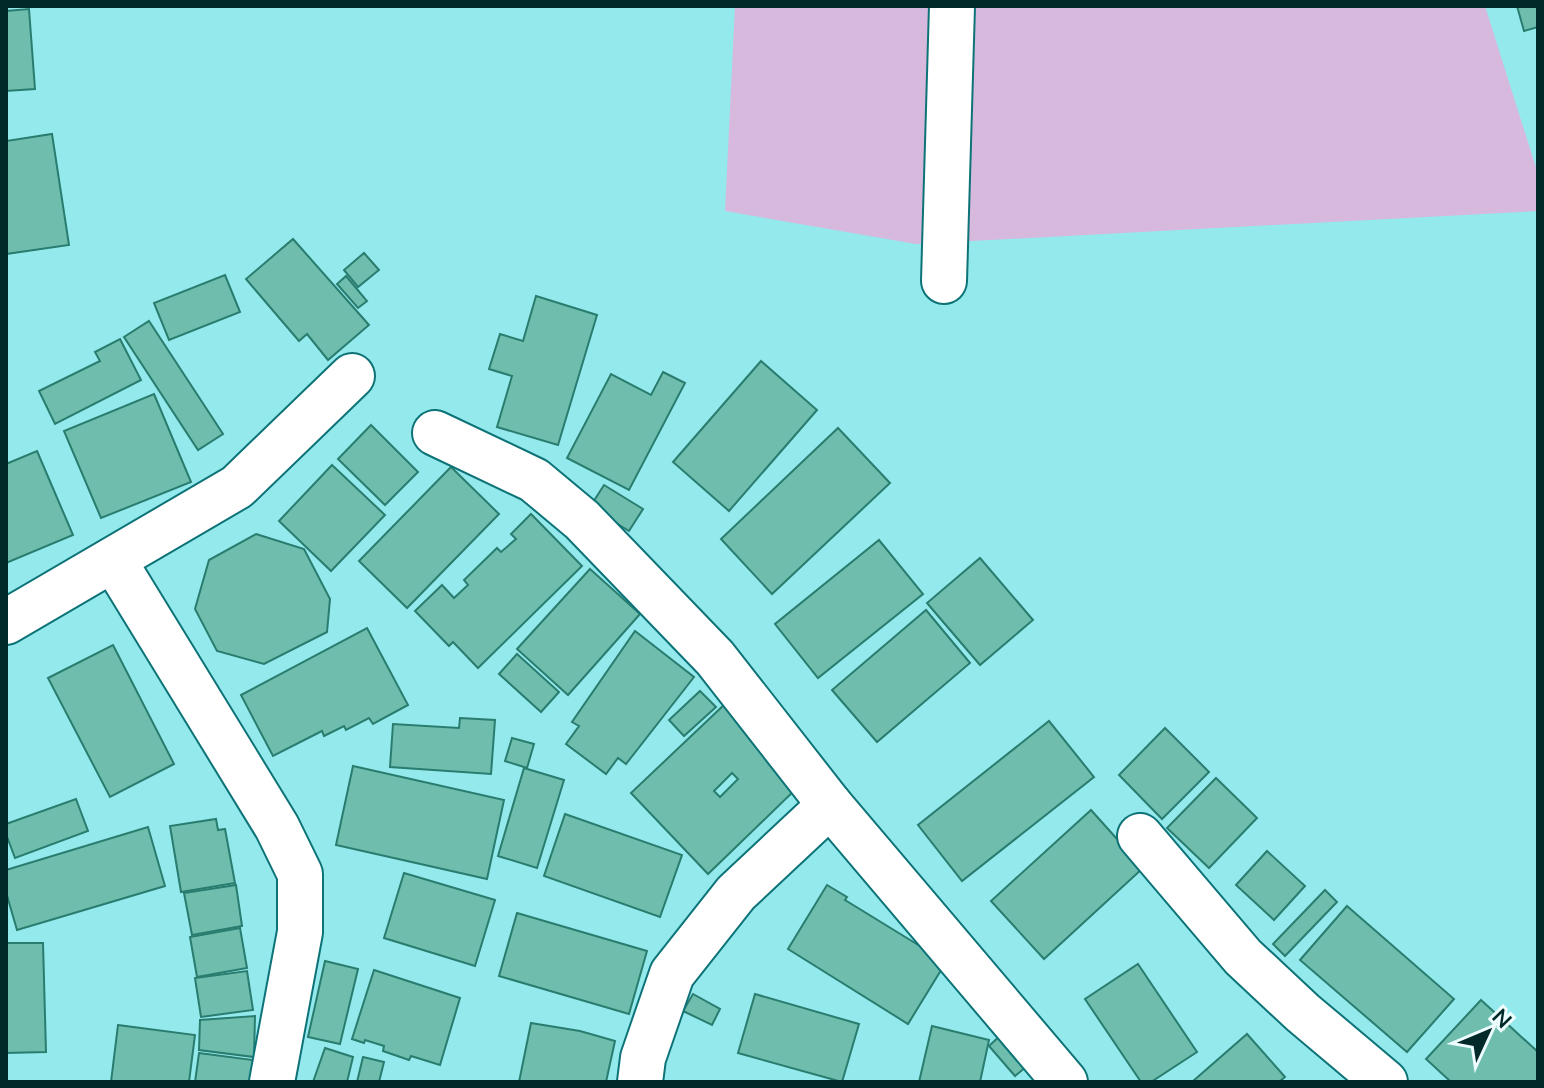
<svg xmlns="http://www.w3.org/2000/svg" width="1544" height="1088" font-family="Mulish,sans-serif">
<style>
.green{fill:#d6b9dd}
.building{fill:#6fbdad;stroke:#297d6f;stroke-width:2;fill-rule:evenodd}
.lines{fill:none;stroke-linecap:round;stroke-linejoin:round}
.minor-casing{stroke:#0d7377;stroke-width:48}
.minor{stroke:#fff;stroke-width:44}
</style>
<rect width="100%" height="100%" fill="#94e9ed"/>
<!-- green -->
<polygon class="green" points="735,6 1485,6 1538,174 1538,211 916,244 725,211"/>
<!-- building -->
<g class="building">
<polygon points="1517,6 1538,6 1538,27 1524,31"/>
<polygon points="29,9 35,89 6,91 6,11"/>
<polygon points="52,134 69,245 6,254 6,141"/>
<polygon points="293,239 369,325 328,360 307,334 299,341 246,279"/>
<polygon points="364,253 379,270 358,287 344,270"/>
<polygon points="225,275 240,312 169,340 154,303"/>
<polygon points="346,276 367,301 358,308 337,284"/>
<polygon points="536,296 597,315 558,445 497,427 512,376 489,369 500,334 523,341"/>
<polygon points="149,321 223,434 198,450 124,337"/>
<polygon points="120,339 141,380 55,424 39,391 100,361 95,352"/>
<polygon points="761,361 817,410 729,511 673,462"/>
<polygon points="663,372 685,383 629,490 567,458 611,374 651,395"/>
<polygon points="154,394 191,482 101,518 64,431"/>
<polygon points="371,425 418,472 385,505 338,459"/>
<polygon points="838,428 890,483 772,594 721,539"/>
<polygon points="37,451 73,535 6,563 6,464"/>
<polygon points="332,465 385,515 331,571 279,521"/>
<polygon points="451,467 499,514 407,608 359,561"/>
<polygon points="604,485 643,509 629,531 590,507"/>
<polygon points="531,514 582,566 478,668 453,642 449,646 415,611 442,585 454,598 468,585 464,580 497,548 501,552 516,539 511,534"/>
<polygon points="256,534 304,549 330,599 327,632 264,664 217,651 195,609 209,560"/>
<polygon points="879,540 923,594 818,678 775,624"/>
<polygon points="980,558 1033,620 980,665 927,603"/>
<polygon points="590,569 640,614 568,695 517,649"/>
<polygon points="926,610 970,663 877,742 832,690"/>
<polygon points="367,628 408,705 373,724 369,718 346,730 344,726 324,736 322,731 273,756 241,695"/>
<polygon points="635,631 694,677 626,764 618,758 606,774 566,744 579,726 572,722"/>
<polygon points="113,645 174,764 110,797 48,678"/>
<polygon points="517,654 559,692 541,712 499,674"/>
<polygon points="700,691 716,707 684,736 669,720"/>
<path d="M726,703L798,787L708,874L631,793ZM732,773L738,779L720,797L714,791Z"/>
<polygon points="460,718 495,720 491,774 390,767 393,724 459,728"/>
<polygon points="1049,721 1094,777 962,881 918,825"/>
<polygon points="1165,728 1209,772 1162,819 1119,775"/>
<polygon points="512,738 534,744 527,768 505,761"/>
<polygon points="353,766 504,800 487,879 336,845"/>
<polygon points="524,768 564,780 537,868 498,856"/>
<polygon points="1216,778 1257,818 1209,868 1167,828"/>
<polygon points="76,799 88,831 15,858 6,834 6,824"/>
<polygon points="1091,810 1143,868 1044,959 991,901"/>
<polygon points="565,814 682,855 660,917 544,876"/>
<polygon points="216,819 218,830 225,829 235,883 181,892 170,826"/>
<polygon points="148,827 165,886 17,930 6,892 6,870"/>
<polygon points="1267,851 1305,886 1274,920 1236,885"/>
<polygon points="404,873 495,900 475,966 384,938"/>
<polygon points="236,885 242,926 192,935 184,893"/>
<polygon points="827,885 847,897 845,900 946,962 908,1024 788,949"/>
<polygon points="1325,890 1337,902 1285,956 1273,944"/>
<polygon points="1347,906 1454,999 1407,1052 1300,960"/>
<polygon points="517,913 647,951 629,1014 499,976"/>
<polygon points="240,928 247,968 197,977 190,937"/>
<polygon points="6,943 43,943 46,1052 6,1053"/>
<polygon points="325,961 358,969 340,1044 308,1037"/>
<polygon points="1138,964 1197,1052 1151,1082 1141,1082 1085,999"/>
<polygon points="374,970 460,998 440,1065 411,1056 409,1060 383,1051 384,1046 365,1040 364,1043 352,1039"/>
<polygon points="247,971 253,1010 201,1017 195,978"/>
<polygon points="693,994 720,1009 712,1025 683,1011"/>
<polygon points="755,994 859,1024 842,1082 738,1053"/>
<polygon points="1481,1000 1538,1052 1538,1082 1451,1082 1426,1059"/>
<polygon points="255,1016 254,1057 199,1050 200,1020"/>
<polygon points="531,1023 580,1031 615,1041 606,1082 519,1082"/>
<polygon points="118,1025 195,1035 189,1082 111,1082"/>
<polygon points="932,1026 989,1040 980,1082 919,1082"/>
<polygon points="1005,1031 1032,1062 1015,1076 989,1046"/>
<polygon points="1247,1034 1285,1077 1279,1082 1192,1082"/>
<polygon points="325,1048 353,1057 347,1082 313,1082"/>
<polygon points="199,1053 253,1060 250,1082 195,1082"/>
<polygon points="363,1057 384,1062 379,1082 357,1082"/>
</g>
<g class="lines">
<defs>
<g id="minor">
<polyline points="944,281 952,6"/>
<polyline points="435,433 534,480 582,520 715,658 830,805 1065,1082"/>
<polyline points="114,561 277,827 300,874 300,932 272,1082"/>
<polyline points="6,622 237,487 352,376"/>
<polyline points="1140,836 1243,957 1303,1013 1385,1082"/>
<polyline points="640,1082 643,1058 672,974 736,893 830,805"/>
</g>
</defs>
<!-- minor casing -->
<use href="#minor" class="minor-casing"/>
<!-- minor -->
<use href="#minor" class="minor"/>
</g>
<!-- border -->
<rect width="1544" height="1088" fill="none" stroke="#02292a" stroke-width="16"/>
<!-- north arrow -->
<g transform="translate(1488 1032) rotate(46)" stroke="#edfdfd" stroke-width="6" paint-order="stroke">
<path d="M0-6L14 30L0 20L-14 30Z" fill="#02292a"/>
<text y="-12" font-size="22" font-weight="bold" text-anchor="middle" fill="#02292a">N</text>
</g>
</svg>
